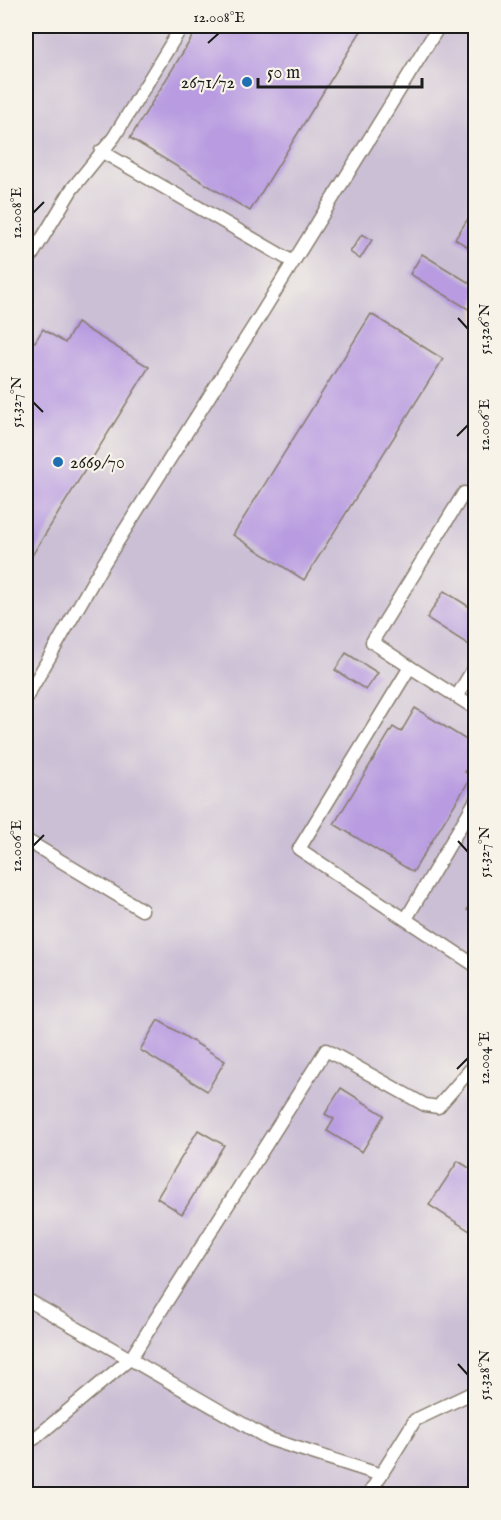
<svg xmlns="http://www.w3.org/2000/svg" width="501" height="1520" font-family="'IM FELL English',serif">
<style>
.industrial{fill:#cbbfd5}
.building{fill:#b89be1}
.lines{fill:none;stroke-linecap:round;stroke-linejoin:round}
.lane-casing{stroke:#877c6d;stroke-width:15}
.lane{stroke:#fff;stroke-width:12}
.ticks{fill:none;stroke:#1c1c1c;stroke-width:2}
.poi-dot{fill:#1f6fb2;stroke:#f7f3e8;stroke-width:2}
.labels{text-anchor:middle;stroke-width:4.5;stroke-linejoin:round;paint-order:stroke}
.poi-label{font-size:18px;fill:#1c1c1c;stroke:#f7f3e8;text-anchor:end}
.neatline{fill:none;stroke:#1c1c1c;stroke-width:2}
.ticks-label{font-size:15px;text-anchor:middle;fill:#1c1c1c}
</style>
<rect width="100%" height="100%" fill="#f7f3e8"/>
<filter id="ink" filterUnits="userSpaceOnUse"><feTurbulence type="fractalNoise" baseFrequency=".0167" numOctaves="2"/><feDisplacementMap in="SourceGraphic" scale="12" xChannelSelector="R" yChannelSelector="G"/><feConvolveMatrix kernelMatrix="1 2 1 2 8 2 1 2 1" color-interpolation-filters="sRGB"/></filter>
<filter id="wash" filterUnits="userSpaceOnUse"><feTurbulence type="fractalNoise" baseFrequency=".008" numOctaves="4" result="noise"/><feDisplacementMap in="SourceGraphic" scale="24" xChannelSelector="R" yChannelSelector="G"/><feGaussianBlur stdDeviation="1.35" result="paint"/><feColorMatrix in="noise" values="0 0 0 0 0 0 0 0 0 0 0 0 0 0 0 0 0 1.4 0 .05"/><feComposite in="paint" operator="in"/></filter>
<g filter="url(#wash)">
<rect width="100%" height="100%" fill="#f2dcbe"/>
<!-- industrial -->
<rect class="industrial" x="26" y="26" width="449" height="1468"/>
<g id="blocks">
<!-- building -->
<g class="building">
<polygon points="199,26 364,26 250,211 130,138"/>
<polygon points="476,206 476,252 455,239"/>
<polygon points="362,234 372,240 360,259 350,252"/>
<polygon points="422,254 476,287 476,302 470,310 410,274"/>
<polygon points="371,314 443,359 304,580 233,535"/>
<polygon points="77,323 149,367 28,562 26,561 26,357 28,352 26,351 26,336 35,342 43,329 65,343"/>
<polygon points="444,591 476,611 476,641 472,647 427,618"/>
<polygon points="346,653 378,673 366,690 335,670"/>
<polygon points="415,708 476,746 476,754 465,772 472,776 413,872 334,824 393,727 401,732"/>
<polygon points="476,897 476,915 467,910"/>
<polygon points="158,1020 225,1061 207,1091 140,1050"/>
<polygon points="341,1088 384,1115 362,1152 327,1131 334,1119 325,1114"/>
<polygon points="198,1130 224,1145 182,1214 157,1198"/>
<polygon points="458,1161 476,1172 476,1235 429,1205"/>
</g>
</g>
</g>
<g filter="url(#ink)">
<use href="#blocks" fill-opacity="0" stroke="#877c6d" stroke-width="1.5"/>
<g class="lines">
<defs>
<g id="lane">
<polyline points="101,151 293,262"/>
<polyline points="26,265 72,189 114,137 182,26"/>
<polyline points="410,667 372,642 464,493 476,500"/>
<polyline points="457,696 476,664"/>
<polyline points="26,698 99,571 260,316 439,26"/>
<polyline points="476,709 410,667 299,849 476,966"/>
<polyline points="26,840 142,910"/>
<polyline points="406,919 476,800"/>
<polyline points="26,1299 269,1439 381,1475"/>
<polyline points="26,1431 34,1439 131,1358 326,1050 425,1105 438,1107 476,1063"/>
<polyline points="369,1494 415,1420 476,1391"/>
</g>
</defs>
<!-- lane casing -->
<use href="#lane" class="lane-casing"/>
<!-- lane -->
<use href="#lane" class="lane"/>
</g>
</g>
<!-- ticks -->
<path class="ticks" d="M208,43L219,33M33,213L44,202M458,318L468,329M33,402L43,412M457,436L468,425M458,841L468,852M33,846L44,835M457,1069L468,1058M458,1364L468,1375"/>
<!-- markers -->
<g class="poi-dot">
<circle cx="247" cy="82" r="6"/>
<circle cx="58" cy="462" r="6"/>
</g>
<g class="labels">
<!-- poi labels -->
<g class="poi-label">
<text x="235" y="88">2671/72</text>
<text x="70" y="468" text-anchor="start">2669/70</text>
</g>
</g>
<!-- margin -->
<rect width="501" height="1520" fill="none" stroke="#f7f3e8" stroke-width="66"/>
<!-- scale -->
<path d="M258 78v9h164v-9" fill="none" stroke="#1c1c1c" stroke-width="3"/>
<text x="267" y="78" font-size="18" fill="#1c1c1c" stroke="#f7f3e8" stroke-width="4.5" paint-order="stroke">50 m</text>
<rect x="33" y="33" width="435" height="1454" class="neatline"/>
<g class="ticks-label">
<text x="219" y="22">12.008°E</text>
<text transform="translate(16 213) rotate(-90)" y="5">12.008°E</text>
<text transform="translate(484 329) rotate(-90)" y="5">51.326°N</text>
<text transform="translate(16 402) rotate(-90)" y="5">51.327°N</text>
<text transform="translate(484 425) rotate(-90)" y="5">12.006°E</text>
<text transform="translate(16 846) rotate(-90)" y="5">12.006°E</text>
<text transform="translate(484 852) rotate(-90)" y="5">51.327°N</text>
<text transform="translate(484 1058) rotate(-90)" y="5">12.004°E</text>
<text transform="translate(484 1375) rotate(-90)" y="5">51.328°N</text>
</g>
</svg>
